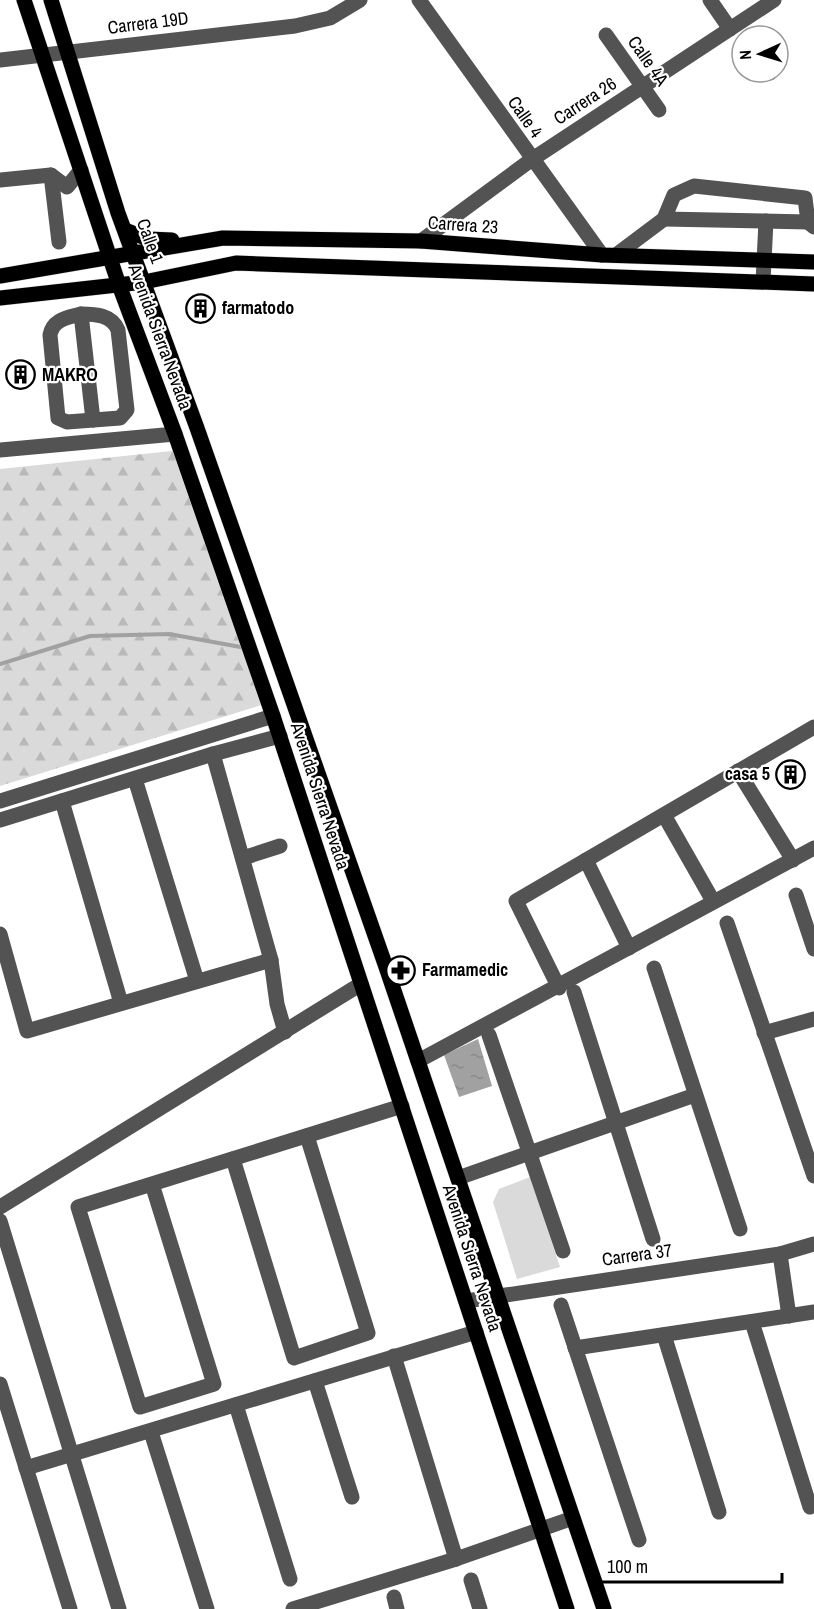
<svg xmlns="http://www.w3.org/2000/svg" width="814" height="1609" font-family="'Archivo Narrow',sans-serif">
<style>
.forest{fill:url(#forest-firs)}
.park{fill:#dadada}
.water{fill:url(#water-ripples)}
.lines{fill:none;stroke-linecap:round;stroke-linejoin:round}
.stream{stroke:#a1a1a1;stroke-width:4}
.major-casing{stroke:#dbdbdb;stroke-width:16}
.minor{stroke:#535353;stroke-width:15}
.major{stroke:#000;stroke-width:15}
.labels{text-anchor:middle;stroke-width:4.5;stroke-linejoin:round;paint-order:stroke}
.street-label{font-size:18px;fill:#000;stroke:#fff}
.poi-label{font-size:18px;font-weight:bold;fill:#000;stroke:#fff;text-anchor:start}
</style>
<defs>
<pattern id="forest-firs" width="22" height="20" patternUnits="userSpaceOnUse" patternTransform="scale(1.5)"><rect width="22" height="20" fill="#dadada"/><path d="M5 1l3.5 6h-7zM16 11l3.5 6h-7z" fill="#b9b9b9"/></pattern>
<pattern id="water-ripples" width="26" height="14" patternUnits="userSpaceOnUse" patternTransform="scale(1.5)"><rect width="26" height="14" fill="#a1a1a1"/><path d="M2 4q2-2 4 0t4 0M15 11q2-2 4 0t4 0" fill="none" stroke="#898989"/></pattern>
</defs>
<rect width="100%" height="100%" fill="#fff"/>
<!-- forest -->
<polygon class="forest" points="181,450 268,703 0,786 0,469"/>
<!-- park -->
<polygon class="park" points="530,1177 560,1267 517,1279 493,1202 499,1189"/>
<!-- water -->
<polygon class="water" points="478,1039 492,1086 459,1097 444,1055"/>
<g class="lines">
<!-- stream -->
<polyline class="stream" points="0,664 90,636 169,634 246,648"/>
<defs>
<g id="major">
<polyline points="24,0 119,285 175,434 273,716 567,1609"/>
<polyline points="51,0 118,213 197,428 386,967 604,1609"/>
<polyline points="125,230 148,239 172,240"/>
<polyline points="0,276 223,238 421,241 602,255 814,262"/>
<polyline points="0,298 144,282 236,263 814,284"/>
</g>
</defs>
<!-- major casing -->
<use href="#major" class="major-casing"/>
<!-- minor -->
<g class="minor">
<polyline points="419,0 602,255"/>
<polyline points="710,0 730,29"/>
<polyline points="606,35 659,110"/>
<polyline points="0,60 295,26 330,18 360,0"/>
<polyline points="769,72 770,73"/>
<polyline points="51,175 59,242"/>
<polyline points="0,180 51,175 67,187 81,170"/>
<polyline points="664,219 808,222"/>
<polyline points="421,241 531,160 774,0"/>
<polyline points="616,255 664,219 674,195 694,186 805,198 808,222 814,227"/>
<polyline points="763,282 766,221"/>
<path d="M81,314C96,314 112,315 118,330L127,410L120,418L67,422L58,418L50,335C53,319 67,318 81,314Z"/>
<polyline points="81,314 93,420"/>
<polyline points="0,450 175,434"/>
<polyline points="213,754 271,960 277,1004 285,1032"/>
<polyline points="738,771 793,860"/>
<polyline points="135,779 197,981"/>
<polyline points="0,801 273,716"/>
<polyline points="62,801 121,1003"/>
<polyline points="664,815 713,901"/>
<polyline points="0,820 213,754 280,736"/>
<polyline points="243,858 280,846"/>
<polyline points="586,860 629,948"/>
<polyline points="796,895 814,949"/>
<polyline points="727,923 814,1176"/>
<polyline points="0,934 27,1031 271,960"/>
<polyline points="654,968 740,1229"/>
<polyline points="559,988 516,901 814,727"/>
<polyline points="574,992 653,1239"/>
<polyline points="764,1033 814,1019"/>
<polyline points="489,1035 563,1251"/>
<polyline points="418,1061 814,848"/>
<polyline points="233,1159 294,1358 368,1333 307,1136"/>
<polyline points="458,1178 695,1095"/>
<polyline points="152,1184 214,1384 140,1407 78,1207 402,1106"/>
<polyline points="0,1207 361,984"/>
<polyline points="0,1221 119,1609"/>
<polyline points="780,1254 789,1316"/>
<polyline points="466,1301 780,1254 814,1244"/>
<polyline points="561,1305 639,1540"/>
<polyline points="752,1322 810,1507"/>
<polyline points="664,1335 719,1512"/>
<polyline points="575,1348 814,1312"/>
<polyline points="394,1356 456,1559"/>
<polyline points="315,1381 352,1497"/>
<polyline points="0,1384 70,1609"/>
<polyline points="236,1405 290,1579"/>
<polyline points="151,1432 207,1609"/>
<polyline points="26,1468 476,1332"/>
<polyline points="471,1580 480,1609"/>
<polyline points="394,1597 397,1609"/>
<polyline points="293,1609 456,1559 573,1518"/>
</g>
<!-- major -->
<use href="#major" class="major"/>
</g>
<!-- icons -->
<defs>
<symbol id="building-ring" viewBox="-11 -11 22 22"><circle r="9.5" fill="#fff" stroke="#000" stroke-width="1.5"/><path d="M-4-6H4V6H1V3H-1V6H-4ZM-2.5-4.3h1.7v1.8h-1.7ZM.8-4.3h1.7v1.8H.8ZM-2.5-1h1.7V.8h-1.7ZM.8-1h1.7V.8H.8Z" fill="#000"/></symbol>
<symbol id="pharmacy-ring" viewBox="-11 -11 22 22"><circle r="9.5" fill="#fff" stroke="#000" stroke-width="1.5"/><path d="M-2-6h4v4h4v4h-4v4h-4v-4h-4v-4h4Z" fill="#000"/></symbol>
</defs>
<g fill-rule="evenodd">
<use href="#building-ring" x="184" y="292" width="33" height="33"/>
<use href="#building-ring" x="4" y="358" width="33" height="33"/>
<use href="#building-ring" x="774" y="758" width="33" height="33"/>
<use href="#pharmacy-ring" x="384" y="954" width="33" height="33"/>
</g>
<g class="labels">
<!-- street labels -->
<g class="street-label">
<text transform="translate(148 23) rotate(-7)" y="6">Carrera 19D</text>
<text transform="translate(648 61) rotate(55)" y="6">Calle 4A</text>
<text transform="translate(585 101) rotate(-33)" y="6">Carrera 26</text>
<text transform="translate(525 117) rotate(55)" y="6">Calle 4</text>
<text transform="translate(463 225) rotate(4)" y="6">Carrera 23</text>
<text transform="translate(150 241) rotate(70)" y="6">Calle 1</text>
<text transform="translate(160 337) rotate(70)" y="6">Avenida Sierra Nevada</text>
<text transform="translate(320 796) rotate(72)" y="6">Avenida Sierra Nevada</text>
<text transform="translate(637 1255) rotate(-8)" y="6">Carrera 37</text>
<text transform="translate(472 1258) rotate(72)" y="6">Avenida Sierra Nevada</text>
</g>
<!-- poi labels -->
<g class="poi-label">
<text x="222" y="314">farmatodo</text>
<text x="42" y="381">MAKRO</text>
<text x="770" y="780" text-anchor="end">casa 5</text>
<text x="422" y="976">Farmamedic</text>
</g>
</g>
<!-- north arrow -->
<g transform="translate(760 54) rotate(266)"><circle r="28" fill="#ffffff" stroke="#999999" stroke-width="1.5"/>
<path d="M0-4.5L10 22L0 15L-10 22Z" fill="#000000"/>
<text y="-9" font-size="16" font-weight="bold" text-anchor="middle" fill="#000000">N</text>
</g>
<!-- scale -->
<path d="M598 1573v9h184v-9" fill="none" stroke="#000000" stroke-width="3"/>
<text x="607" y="1573" font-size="18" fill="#000000" stroke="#ffffff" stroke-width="4.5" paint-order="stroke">100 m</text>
</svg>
